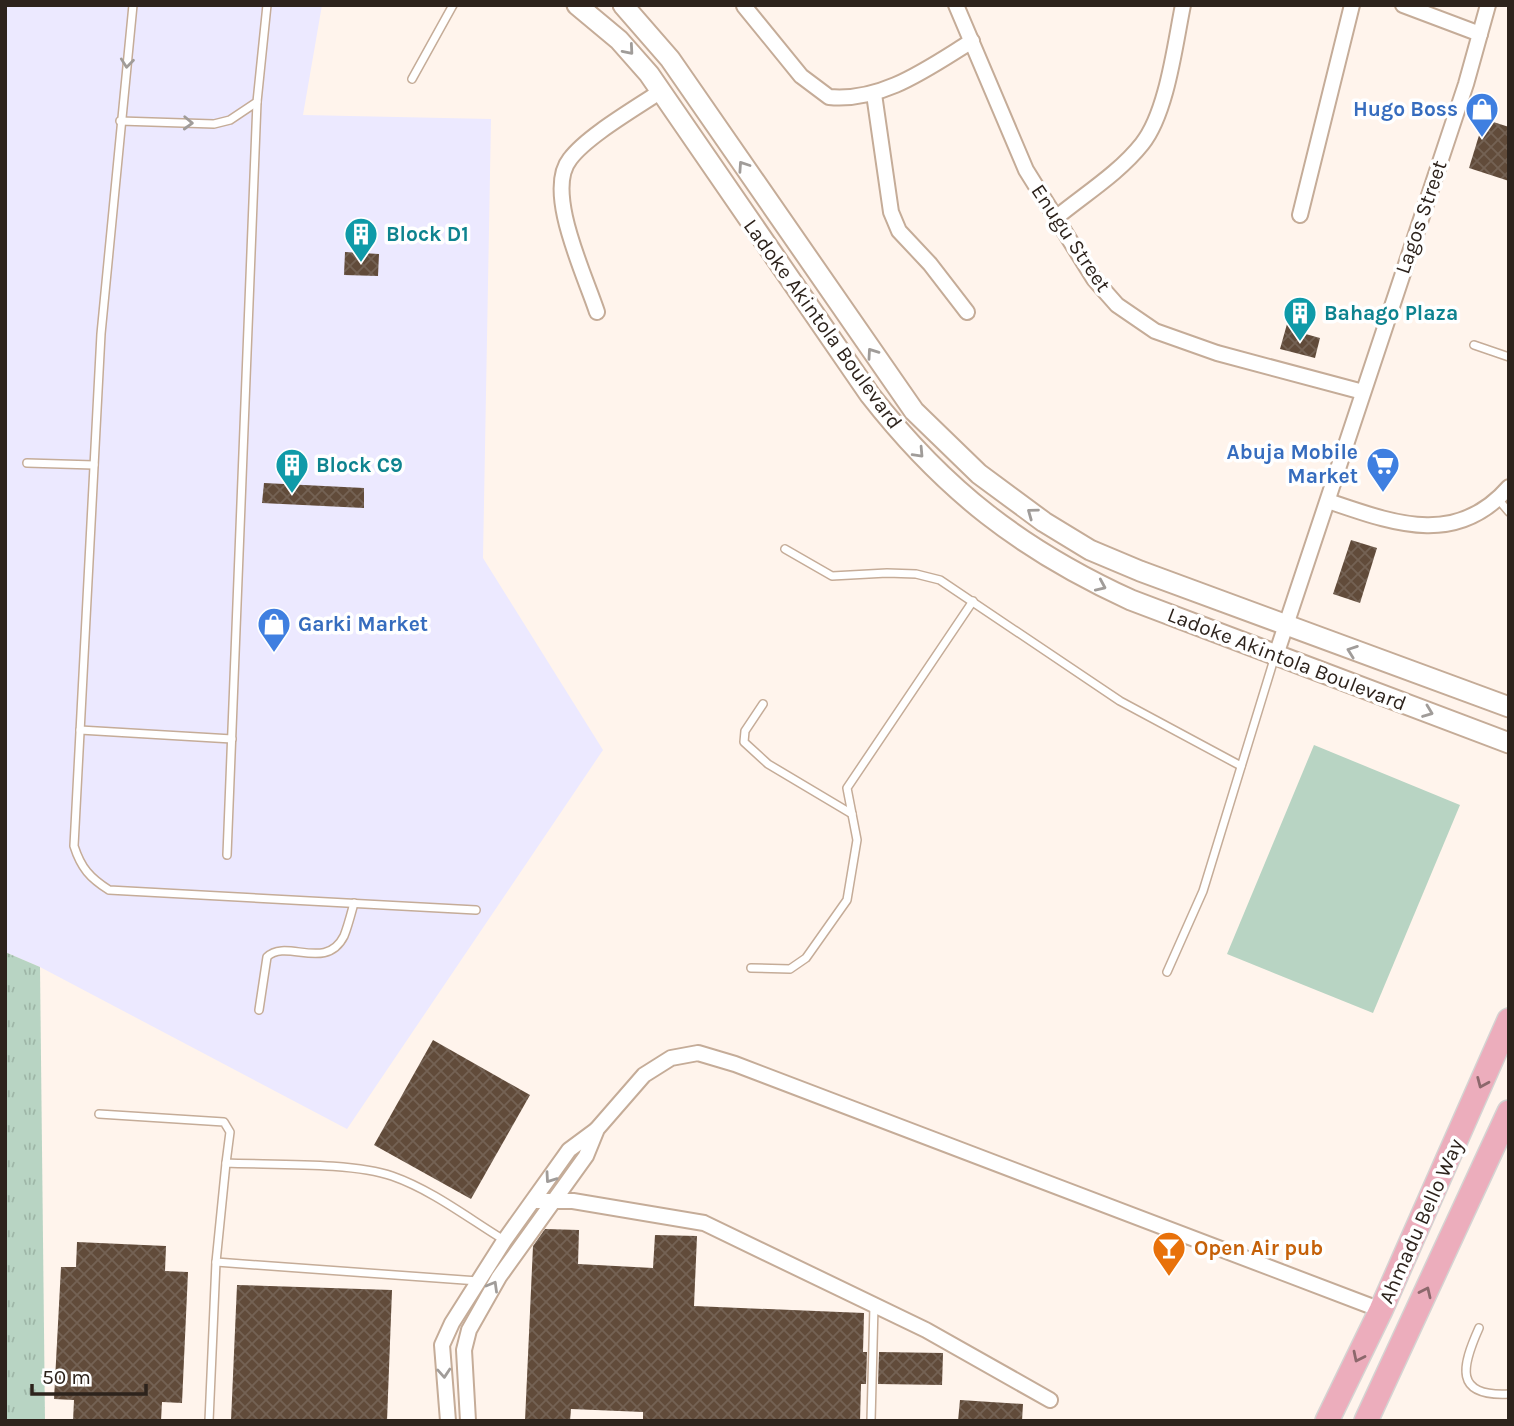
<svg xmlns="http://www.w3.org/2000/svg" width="1514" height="1426" font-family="Karla,sans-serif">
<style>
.commercial{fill:#ece9ff}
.grass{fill:url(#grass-tufts)}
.pitch{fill:#b8d4c3}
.building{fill:url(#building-cross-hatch)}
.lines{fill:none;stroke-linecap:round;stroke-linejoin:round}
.lane-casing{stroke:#c5ac98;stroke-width:10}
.street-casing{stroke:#c5ac98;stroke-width:18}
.secondary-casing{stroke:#c5ac98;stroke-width:23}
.primary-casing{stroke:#d5d3d2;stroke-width:26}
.lane{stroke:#fff;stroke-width:7}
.street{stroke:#fff;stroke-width:14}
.secondary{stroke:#fff;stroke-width:19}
.primary{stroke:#ecadbc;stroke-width:23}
.oneway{stroke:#a09c99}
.oneway2{stroke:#8c686c}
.labels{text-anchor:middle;stroke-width:7;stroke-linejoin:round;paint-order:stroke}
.shop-label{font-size:21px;font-weight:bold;fill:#366cbe;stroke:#fff;text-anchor:end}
.street-label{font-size:21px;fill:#2d231c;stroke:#fff}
.culture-label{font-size:21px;font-weight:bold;fill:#0d838f;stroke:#fff;text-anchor:start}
.food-label{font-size:21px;font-weight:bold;fill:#c56008;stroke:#fff;text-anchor:start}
</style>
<defs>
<pattern id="grass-tufts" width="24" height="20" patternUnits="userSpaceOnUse" patternTransform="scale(1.75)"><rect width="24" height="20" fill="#b8d4c3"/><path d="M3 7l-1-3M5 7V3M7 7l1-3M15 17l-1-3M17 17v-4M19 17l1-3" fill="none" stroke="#9eb6a7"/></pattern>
<pattern id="building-cross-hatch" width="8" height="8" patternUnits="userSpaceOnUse" patternTransform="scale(1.75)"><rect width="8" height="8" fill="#614b3a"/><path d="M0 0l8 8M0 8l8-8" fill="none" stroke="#746254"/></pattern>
</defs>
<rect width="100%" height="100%" fill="#fff4ec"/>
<!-- commercial -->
<polygon class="commercial" points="5,5 322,5 303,115 491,119 483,558 603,750 347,1129 40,967 5,952"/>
<!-- grass -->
<polygon class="grass" points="5,952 40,967 45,1421 5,1421"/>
<!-- pitch -->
<polygon class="pitch" points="1314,745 1460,805 1373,1013 1227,954"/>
<!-- building -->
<g class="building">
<polygon points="1484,119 1509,127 1509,181 1469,168"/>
<polygon points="345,252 379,254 378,276 344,275"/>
<polygon points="1287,324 1303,328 1302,333 1320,338 1315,358 1280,349"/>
<polygon points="264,483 364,488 364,508 262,503"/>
<polygon points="1351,540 1377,548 1360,603 1333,594"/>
<polygon points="433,1040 530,1095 471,1199 374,1145"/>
<polygon points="545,1229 579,1230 578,1264 653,1268 655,1235 697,1236 694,1306 864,1313 863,1352 867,1352 866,1384 861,1384 860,1421 643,1421 643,1412 571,1409 570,1421 525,1421 533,1246"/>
<polygon points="77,1242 166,1246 165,1271 188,1272 182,1403 162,1402 161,1421 73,1421 74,1400 54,1399 61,1267 76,1267"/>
<polygon points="237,1285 392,1290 387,1421 231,1421"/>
<polygon points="879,1352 943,1353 942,1385 878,1384"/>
<polygon points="960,1400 1023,1404 1022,1421 958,1421"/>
</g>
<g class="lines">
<defs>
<g id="lane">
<path d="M133,5L101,334L74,846C81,868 90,878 109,890L476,910"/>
<polyline points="412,79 453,5"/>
<polyline points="120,121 214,124 230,120 257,102 267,5"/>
<polyline points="1474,345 1509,357"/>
<polyline points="27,463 94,465"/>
<polyline points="1498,499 1509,512"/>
<polyline points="785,549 832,576 887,573 916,574 940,580 1120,701 1241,766"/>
<polyline points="763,704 745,731 744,742 768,764 852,814"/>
<polyline points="80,730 232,739"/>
<polyline points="227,855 257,102"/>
<polyline points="751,968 790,969 806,958 847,900 857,840 847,788 973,601"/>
<polyline points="1167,972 1203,891 1275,656"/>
<path d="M259,1010L267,957C286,938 326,972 344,936C348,926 351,914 354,903"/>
<polyline points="99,1114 224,1122 230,1132 226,1163"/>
<polyline points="216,1262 478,1281"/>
<path d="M1479,1328C1462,1366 1453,1397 1509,1394"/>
<path d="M209,1421L216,1262L226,1163C270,1165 353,1162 392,1176C432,1190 468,1218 504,1240"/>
<polyline points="871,1421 874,1306"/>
</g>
<g id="street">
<polyline points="956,5 1026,170 1094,279 1117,305 1155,331 1217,353 1363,392"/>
<polyline points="1403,5 1480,34"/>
<path d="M744,6L801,76L829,97C883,102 928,68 972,41"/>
<polyline points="874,94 891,212 899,231 930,264 967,312"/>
<polyline points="1300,215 1352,5"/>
<path d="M1057,217C1085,194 1119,173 1142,144C1167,113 1175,44 1183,5"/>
<path d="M597,312C585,275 544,191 570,159C587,136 636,108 661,91"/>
<path d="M1328,501C1393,523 1456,548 1509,487"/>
<polyline points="1276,655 1466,84 1488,5"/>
<polyline points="534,1201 573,1201 704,1223 926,1330 1050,1400"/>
<polyline points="448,1421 442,1345 452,1323 504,1241 569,1150 596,1130"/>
<polyline points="468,1421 464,1350 469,1330 499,1277 586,1156 597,1129 644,1075 671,1058 698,1053 735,1064 1381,1310"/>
</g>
<g id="secondary">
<path d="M577,5L619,40L649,74L870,395C945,491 1022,550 1131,600L1509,743"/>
<polyline points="623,5 670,59 914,411 979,474 1044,522 1090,550 1140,571 1509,707"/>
</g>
<g id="primary">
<polyline points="1327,1421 1381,1310 1509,1020"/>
<polyline points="1366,1421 1509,1112"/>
</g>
</defs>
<!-- lane casing -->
<use href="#lane" class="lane-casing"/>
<!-- street casing -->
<use href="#street" class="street-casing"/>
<!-- secondary casing -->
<use href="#secondary" class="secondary-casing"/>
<!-- primary casing -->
<use href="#primary" class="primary-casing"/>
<!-- lane -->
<use href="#lane" class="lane"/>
<!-- street -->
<use href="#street" class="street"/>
<!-- secondary -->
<use href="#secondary" class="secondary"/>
<!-- primary -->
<use href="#primary" class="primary"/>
</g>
<!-- one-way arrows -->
<defs><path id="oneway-chevron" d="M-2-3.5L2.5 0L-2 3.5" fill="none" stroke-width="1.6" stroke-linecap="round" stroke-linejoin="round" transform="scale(1.75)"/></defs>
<g class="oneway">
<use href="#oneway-chevron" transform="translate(629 50) rotate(49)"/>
<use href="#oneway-chevron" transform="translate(127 63) rotate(96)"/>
<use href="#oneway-chevron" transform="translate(188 123) rotate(2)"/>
<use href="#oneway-chevron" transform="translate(743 166) rotate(-124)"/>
<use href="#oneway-chevron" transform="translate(872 353) rotate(-125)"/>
<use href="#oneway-chevron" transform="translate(919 453) rotate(47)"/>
<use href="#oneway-chevron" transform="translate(1032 513) rotate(-144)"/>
<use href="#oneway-chevron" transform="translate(1101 586) rotate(24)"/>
<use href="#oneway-chevron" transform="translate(1352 651) rotate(-160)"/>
<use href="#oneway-chevron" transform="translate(1428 712) rotate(21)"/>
<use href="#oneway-chevron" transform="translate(550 1178) rotate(125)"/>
<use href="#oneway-chevron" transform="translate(493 1286) rotate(-60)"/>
<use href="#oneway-chevron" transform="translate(444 1373) rotate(86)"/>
</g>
<g class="oneway2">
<use href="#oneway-chevron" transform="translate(1482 1083) rotate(113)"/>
<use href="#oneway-chevron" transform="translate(1426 1292) rotate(-65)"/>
<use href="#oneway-chevron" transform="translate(1358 1357) rotate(116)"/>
</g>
<!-- icons -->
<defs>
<symbol id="shop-pin" viewBox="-11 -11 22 30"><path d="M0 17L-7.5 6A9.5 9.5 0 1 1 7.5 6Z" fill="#3f7fe0" stroke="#fff"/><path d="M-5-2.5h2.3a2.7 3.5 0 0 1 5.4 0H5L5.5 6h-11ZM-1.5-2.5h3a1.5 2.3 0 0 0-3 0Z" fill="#fff"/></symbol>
<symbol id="building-pin" viewBox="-11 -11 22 30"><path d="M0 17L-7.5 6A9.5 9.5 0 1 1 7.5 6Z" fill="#0f9aa8" stroke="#fff"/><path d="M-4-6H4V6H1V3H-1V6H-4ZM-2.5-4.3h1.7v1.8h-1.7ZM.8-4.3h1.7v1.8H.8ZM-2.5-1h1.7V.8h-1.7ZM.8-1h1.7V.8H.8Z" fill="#fff"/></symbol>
<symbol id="supermarket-pin" viewBox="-11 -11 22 30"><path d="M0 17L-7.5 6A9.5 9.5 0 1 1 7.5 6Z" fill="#3f7fe0" stroke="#fff"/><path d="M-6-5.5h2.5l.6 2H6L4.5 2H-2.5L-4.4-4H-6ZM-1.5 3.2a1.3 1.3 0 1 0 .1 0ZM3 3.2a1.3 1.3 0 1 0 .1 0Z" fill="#fff"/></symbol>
<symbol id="bar-pin" viewBox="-11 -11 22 30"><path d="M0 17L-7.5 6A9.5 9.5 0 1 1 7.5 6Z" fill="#e8710a" stroke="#fff"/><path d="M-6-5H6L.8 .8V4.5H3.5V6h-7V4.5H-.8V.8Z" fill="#fff"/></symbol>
</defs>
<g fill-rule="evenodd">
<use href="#shop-pin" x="1463" y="90" width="38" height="52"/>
<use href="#building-pin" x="342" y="215" width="38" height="52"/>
<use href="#building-pin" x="1281" y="294" width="38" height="52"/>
<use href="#supermarket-pin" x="1364" y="445" width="38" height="52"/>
<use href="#building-pin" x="273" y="446" width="38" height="52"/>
<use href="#shop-pin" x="255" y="605" width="38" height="52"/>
<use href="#bar-pin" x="1150" y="1229" width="38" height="52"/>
</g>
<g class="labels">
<!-- shop labels -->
<g class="shop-label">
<text x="1458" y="116">Hugo Boss</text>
<text x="1358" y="459">Abuja Mobile<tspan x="1358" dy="24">Market</tspan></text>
<text x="298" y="631" text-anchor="start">Garki Market</text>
</g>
<!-- street labels -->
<g class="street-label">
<text transform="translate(1421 217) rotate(-71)" y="7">Lagos Street</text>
<text transform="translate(1071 238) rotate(56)" y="7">Enugu Street</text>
<text transform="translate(823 324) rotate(54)" y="7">Ladoke Akintola Boulevard</text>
<text transform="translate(1287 659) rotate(21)" y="7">Ladoke Akintola Boulevard</text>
<text transform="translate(1421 1221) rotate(-66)" y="7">Ahmadu Bello Way</text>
</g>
<!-- culture labels -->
<g class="culture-label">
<text x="386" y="241">Block D1</text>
<text x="1324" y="320">Bahago Plaza</text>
<text x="316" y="472">Block C9</text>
</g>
<!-- food labels -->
<g class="food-label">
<text x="1194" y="1255">Open Air pub</text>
</g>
</g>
<!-- border -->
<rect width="1514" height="1426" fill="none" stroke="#2d231c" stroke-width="14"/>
<!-- scale -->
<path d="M32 1384v10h114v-10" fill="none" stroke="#2d231c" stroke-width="3.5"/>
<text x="42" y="1384" font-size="21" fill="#2d231c" stroke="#ffffff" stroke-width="5" paint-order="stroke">50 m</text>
</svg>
